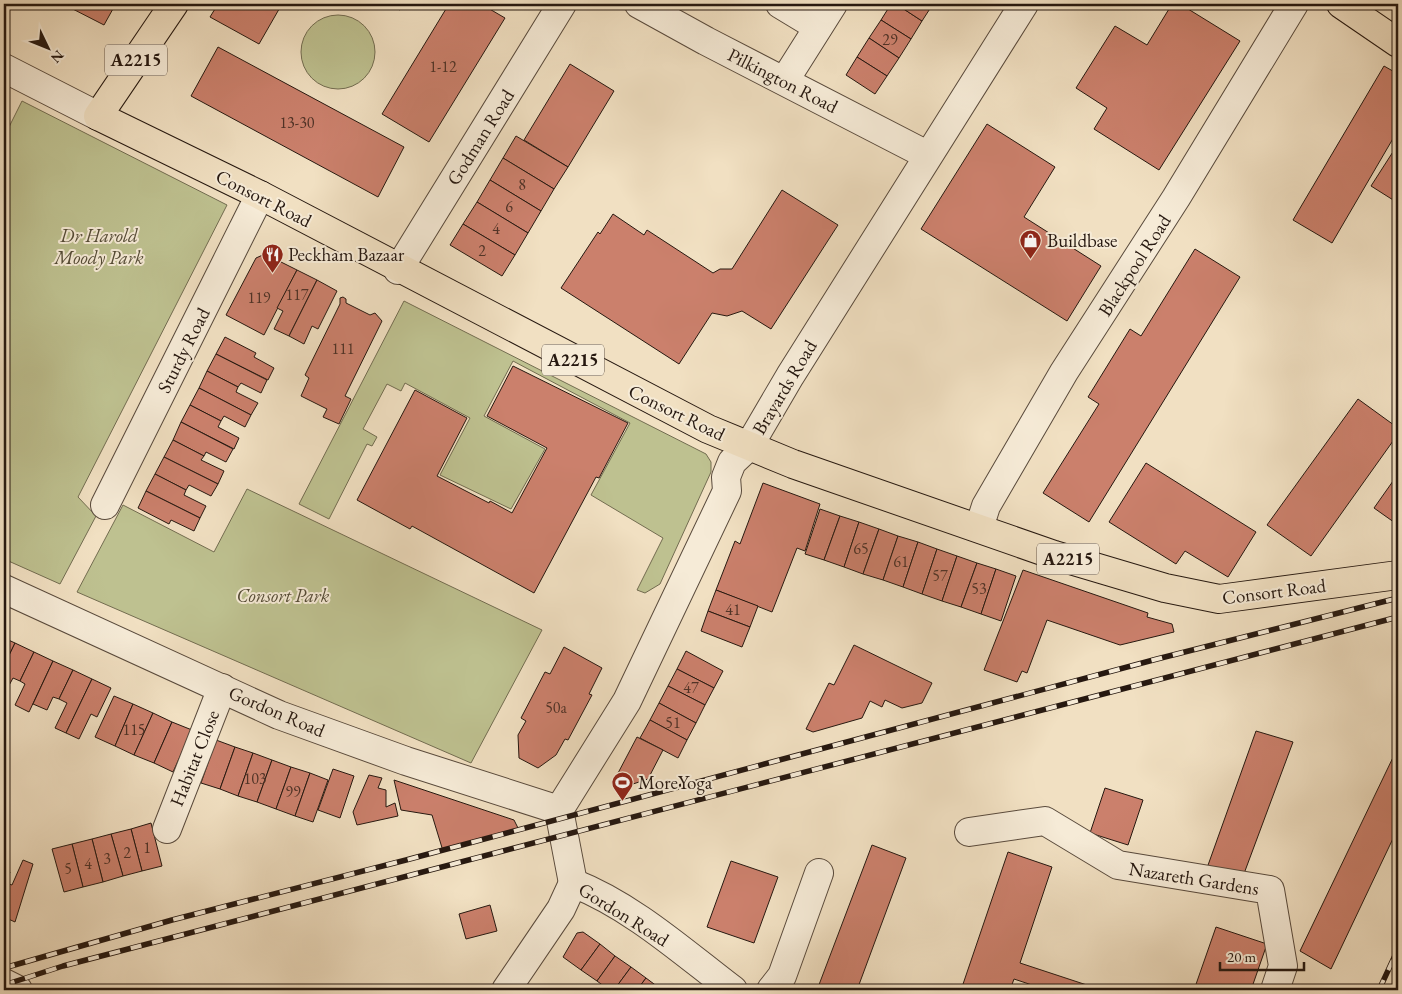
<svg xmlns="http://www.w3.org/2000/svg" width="1402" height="994" font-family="'EB Garamond',serif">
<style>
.green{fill:#bec190;stroke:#726c50}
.building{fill:#cb806c;stroke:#261810}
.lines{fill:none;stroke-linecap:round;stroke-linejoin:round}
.minor-casing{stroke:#594a3c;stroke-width:30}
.major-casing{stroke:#261810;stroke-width:30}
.minor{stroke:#f6ebd7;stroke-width:28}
.major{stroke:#f1e0c2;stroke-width:28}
.rail-casing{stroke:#261810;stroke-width:5.5}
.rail{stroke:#f6ebd7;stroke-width:4;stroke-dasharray:11;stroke-linecap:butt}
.labels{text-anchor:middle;stroke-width:4;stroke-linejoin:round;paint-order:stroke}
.number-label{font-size:16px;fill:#4f3227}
.shield{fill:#f6ebd7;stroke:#64574c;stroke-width:1}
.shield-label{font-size:18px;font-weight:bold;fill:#261810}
.street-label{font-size:19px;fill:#261810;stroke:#f6ebd7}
.park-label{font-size:19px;font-style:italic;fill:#544b36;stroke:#f6ebd7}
.poi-label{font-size:19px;fill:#261810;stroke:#f6ebd7;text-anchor:start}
</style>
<rect width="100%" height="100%" fill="#f1e0c2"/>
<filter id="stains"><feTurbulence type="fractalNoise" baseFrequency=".004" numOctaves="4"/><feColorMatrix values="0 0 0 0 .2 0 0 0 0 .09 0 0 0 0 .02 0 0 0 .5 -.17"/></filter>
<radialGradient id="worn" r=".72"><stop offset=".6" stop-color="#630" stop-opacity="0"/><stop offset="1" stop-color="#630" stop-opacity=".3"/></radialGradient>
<!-- green -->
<g class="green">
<circle cx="338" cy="52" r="37"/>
<polygon points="22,101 227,205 78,497 96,516 60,584 4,559 4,137"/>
<polygon points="404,301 706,454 711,462 711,472 660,584 645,593 637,590 663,538 591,495 630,423 513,361 484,416 545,449 511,509 440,475 470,418 405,383 401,391 387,384 363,429 377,437 372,446 367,444 329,519 299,504"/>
<polygon points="247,489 542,630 471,763 77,592 123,505 214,552"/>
</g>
<!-- building -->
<g class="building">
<polygon points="63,4 109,4 114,7 104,25"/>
<polygon points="218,4 282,4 259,44 210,17"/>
<polygon points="390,4 404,4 400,10"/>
<polygon points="449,4 481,4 505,18 429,142 382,114"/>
<polygon points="891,4 896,4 922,21 911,39 881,20"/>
<polygon points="896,4 933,4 922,21"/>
<polygon points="1172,4 1180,4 1240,41 1159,170 1094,129 1107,108 1076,88 1115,26 1147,45"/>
<polygon points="881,20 911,39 899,58 869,38"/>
<polygon points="869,38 899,58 887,76 857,57"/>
<polygon points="218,47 404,147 378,197 191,96"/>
<polygon points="857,57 887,76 875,94 846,75"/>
<polygon points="570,64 614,91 568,167 524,140"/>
<polygon points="1384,66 1398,74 1398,130 1332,243 1293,220"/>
<polygon points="987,124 1055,167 1024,217 1101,266 1067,321 921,229"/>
<polygon points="516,136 568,167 554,189 503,158"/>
<polygon points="1398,144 1398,203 1371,186"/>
<polygon points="503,158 554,189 541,211 490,180"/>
<polygon points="490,180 541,211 528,233 477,202"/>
<polygon points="782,190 838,225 771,329 742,311 727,316 712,313 679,364 561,288 598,232 600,234 613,214 644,235 647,230 713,273 720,269 732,269"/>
<polygon points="477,202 528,233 515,255 463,224"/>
<polygon points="463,224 515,255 502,276 450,245"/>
<polygon points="1195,249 1240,277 1089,522 1043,493 1099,404 1088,397 1130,329 1141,336"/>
<polygon points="265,254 297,270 264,335 226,315 256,258"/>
<polygon points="297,270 317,280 289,336 274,329 283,311 277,308"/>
<polygon points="317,280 337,291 318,329 312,326 304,344 289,336"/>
<polygon points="343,297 346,299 346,303 370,315 375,313 382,321 345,396 351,399 339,424 323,417 327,409 301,396 309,378 305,375 340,304 340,298"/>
<polygon points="225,337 256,353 254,357 274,368 268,380 216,354"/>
<polygon points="216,354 267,380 261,393 241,383 238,387 207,371"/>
<polygon points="513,366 628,423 599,478 596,477 534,593 412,526 410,529 357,500 415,390 467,418 437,476 489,503 490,501 512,513 547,448 487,416"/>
<polygon points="207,371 238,387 236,392 258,403 251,415 199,388"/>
<polygon points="199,388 251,415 245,427 224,416 221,421 190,405"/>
<polygon points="1358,399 1398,428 1398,434 1311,556 1267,525"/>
<polygon points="190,405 221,421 218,427 239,438 234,449 181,422"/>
<polygon points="181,422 233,449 226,462 206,452 204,456 173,440"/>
<polygon points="173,440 204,456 201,460 224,471 218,484 164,457"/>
<polygon points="164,457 218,484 211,496 189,485 186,490 155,474"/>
<polygon points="1146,463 1256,532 1228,577 1185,551 1176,564 1109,522"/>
<polygon points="155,474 186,490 184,495 206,506 200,518 146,491"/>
<polygon points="1398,474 1398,525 1374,508"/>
<polygon points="763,483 820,504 805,551 797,548 772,612 716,590 735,541 740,544"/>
<polygon points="146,491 200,518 194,531 171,520 169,524 138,508"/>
<polygon points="820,509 840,516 824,560 805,554"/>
<polygon points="840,516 859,522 844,567 824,560"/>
<polygon points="859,522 879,529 863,574 844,567"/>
<polygon points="879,529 898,536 883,580 863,574"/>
<polygon points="898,536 918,542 903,587 883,580"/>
<polygon points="918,542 937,549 922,594 903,587"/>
<polygon points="937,549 957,556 942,601 922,594"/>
<polygon points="957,556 977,563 961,607 942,601"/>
<polygon points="977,563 996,569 981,614 961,607"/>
<polygon points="996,569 1016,576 1001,621 981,614"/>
<polygon points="1023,570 1148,613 1147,617 1172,624 1174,632 1120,645 1047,620 1027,673 1022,671 1017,682 984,670"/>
<polygon points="716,590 758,606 750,627 708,611"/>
<polygon points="708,611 750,627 742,647 701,631"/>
<polygon points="4,638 15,643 4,666"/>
<polygon points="15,643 34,652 20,681 13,678 6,691 4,690 4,666"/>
<polygon points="854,645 932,683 922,703 902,708 885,700 882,707 870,701 862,718 813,732 806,729 829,683 834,685"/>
<polygon points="564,647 602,668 589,694 592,695 568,740 565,739 556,755 538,768 519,758 518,735 526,721 521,718 545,672 550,674"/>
<polygon points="686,651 723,671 714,688 677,669"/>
<polygon points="34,652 53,661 29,712 15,705 25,684 20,681"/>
<polygon points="53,661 73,670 59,699 53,697 47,710 33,704"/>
<polygon points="677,669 714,688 705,705 668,686"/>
<polygon points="73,670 92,679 66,733 55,728 67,703 59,699"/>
<polygon points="92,679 111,688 97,717 91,714 79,739 66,733"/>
<polygon points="668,686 705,705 696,723 659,703"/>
<polygon points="114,696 133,704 115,746 95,737"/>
<polygon points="659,703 696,723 687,740 650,720"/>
<polygon points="133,704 153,713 134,755 115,746"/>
<polygon points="153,713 172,722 154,763 134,755"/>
<polygon points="650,720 687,740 678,758 640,738"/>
<polygon points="172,722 192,730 173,772 154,763"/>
<polygon points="1256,731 1293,742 1242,879 1207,868"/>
<polygon points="637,737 663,750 648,779 633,784 617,775"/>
<polygon points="216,740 235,747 220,789 201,783"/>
<polygon points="235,747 253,753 238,796 220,789"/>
<polygon points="1398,747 1398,828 1331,969 1300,951"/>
<polygon points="253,753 272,760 257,802 238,796"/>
<polygon points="272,760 291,767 276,809 257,802"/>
<polygon points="291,767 310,773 295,816 276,809"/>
<polygon points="333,769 354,776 340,818 318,810"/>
<polygon points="310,773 328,780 313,822 295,816"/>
<polygon points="369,775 382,778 378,788 386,790 386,807 395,803 398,816 357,825 353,812"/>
<polygon points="394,780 514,820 519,830 443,851 432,815 401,810"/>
<polygon points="1105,788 1143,800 1128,845 1090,833"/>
<polygon points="151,823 162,866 142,871 131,829"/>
<polygon points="131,829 142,871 123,876 111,834"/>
<polygon points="111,834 123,876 103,882 92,839"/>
<polygon points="92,839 103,882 83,887 72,844"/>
<polygon points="72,844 83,887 64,892 52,849"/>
<polygon points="872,845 906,858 857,990 817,990"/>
<polygon points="1008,852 1052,867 1020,963 1102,990 1047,990 1014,979 1010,990 961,990"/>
<polygon points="23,860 33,864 15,922 4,917 4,889 6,883 12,885"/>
<polygon points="731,861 778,877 754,943 707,927"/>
<polygon points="4,870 10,872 4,888"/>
<polygon points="490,905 497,931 466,939 459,914"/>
<polygon points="1216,927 1267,944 1251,990 1194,990"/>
<polygon points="583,932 600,944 581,970 563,957 577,933"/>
<polygon points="600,944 615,956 597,981 581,970"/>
<polygon points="615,956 631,967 614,990 609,990 597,981"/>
<polygon points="631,967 646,978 637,990 614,990"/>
<polygon points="646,978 662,990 637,990"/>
<polygon points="432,985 443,990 428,990"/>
</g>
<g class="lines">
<defs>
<g id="minor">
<polyline points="639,4 706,41 927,155"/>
<polyline points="780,4 818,27"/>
<polyline points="4,68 98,116"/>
<polyline points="785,80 833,4"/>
<polyline points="398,270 562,4"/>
<polyline points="105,505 260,195"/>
<polyline points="979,528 986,506 1064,372 1176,198 1294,4"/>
<polyline points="4,589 279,715 406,761 559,810"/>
<polyline points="167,829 222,688"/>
<polyline points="969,832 1045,821 1118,865 1270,890 1283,966 1275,990"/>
<polyline points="573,883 559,810 627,701 727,491 726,477 732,462 749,446 790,376 1024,4"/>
<path d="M573,883C632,906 683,952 733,990"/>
<polyline points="4,983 18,990"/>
<polyline points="506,990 561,909 573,883"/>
<polyline points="771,990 782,976 819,873"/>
</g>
<g id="major">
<polyline points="174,4 98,116 260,195 708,429 793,464 1054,555 1165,588 1219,599 1398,575"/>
<polyline points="1341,4 1398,43"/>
</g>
</defs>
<!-- minor casing -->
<use href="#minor" class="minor-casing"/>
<!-- major casing -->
<use href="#major" class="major-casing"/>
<!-- minor -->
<use href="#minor" class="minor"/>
<!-- major -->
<use href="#major" class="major"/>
<defs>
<g id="rail">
<polyline points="4,968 172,920 406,860 1157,659 1398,598"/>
<polyline points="4,985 63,966 1398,617"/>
<polyline points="1379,990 1398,949"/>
</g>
</defs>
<!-- rail casing -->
<use href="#rail" class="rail-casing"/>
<!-- rail -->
<use href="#rail" class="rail"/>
</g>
<!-- icons -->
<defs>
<symbol id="shop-pin" viewBox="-11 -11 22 30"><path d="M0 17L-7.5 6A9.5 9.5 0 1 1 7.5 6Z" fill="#8f2418" stroke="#f6ebd7"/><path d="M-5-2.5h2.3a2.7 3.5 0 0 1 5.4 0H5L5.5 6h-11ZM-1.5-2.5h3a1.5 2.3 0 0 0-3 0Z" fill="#fff"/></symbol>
<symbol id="restaurant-pin" viewBox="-11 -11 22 30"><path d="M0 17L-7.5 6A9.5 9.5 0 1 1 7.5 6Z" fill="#8f2418" stroke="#f6ebd7"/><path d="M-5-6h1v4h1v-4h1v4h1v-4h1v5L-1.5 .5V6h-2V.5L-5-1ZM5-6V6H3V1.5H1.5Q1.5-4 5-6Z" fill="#fff"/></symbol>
<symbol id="stadium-pin" viewBox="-11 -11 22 30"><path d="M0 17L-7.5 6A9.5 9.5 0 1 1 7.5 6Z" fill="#8f2418" stroke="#f6ebd7"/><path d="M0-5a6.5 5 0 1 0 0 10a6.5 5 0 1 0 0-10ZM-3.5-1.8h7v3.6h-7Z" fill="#fff"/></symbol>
</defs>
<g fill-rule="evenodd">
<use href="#shop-pin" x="1018" y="228" width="25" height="34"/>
<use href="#restaurant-pin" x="260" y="242" width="25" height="34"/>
<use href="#stadium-pin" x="610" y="770" width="25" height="34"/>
</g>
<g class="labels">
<!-- number labels -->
<g class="number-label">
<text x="890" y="45">29</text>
<text x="443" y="72">1-12</text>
<text x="297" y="128">13-30</text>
<text x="522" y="190">8</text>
<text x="509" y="212">6</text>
<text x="496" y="234">4</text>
<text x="482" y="256">2</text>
<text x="297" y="300">117</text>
<text x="259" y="303">119</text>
<text x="343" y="354">111</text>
<text x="861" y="554">65</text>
<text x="901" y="567">61</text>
<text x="940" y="581">57</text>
<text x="979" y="594">53</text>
<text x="733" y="615">41</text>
<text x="691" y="693">47</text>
<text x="556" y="713">50a</text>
<text x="673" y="728">51</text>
<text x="134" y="735">115</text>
<text x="255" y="784">103</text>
<text x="293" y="797">99</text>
<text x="147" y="853">1</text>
<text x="127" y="858">2</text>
<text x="107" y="864">3</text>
<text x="88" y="869">4</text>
<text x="68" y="874">5</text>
</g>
<!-- shield labels -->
<g class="shield">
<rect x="105" y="44.5" width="62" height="31" rx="4"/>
<rect x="542" y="344.5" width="62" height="31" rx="4"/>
<rect x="1037" y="543.5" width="62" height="31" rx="4"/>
</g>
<g class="shield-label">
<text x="136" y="66">A2215</text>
<text x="573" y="366">A2215</text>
<text x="1068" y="565">A2215</text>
</g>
<!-- street labels -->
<g class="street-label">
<text transform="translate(783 80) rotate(27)" y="7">Pilkington Road</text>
<text transform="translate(480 137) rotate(-58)" y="7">Godman Road</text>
<text transform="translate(264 198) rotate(27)" y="7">Consort Road</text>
<text transform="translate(1134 265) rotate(-57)" y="7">Blackpool Road</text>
<text transform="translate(183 350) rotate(-63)" y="7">Sturdy Road</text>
<text transform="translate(784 387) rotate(-59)" y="7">Brayards Road</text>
<text transform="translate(677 412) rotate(26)" y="7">Consort Road</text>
<text transform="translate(1274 591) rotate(-7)" y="7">Consort Road</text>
<text transform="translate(277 711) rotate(23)" y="7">Gordon Road</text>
<text transform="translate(194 758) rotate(-68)" y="7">Habitat Close</text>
<text transform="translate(1194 878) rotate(9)" y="7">Nazareth Gardens</text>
<text transform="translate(624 914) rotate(32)" y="7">Gordon Road</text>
</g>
<!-- park labels -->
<g class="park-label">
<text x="99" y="242">Dr Harold<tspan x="99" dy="22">Moody Park</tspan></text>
<text x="283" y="602">Consort Park</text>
</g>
<!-- poi labels -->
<g class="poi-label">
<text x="1047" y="247">Buildbase</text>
<text x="288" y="261">Peckham Bazaar</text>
<text x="638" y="789">MoreYoga</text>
</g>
</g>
<!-- margin -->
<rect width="1402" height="994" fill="none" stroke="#f1e0c2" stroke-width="20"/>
<rect x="5" y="5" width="1392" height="984" fill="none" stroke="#261810" stroke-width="2.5"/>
<rect x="10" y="10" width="1382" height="974" fill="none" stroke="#261810"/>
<!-- north arrow -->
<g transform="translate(48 48) rotate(133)" stroke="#f6ebd7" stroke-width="4" paint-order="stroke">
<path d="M0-4L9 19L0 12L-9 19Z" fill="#261810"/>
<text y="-8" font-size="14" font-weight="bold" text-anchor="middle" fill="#261810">N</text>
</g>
<!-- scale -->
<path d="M1220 962v8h84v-8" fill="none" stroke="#261810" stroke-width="2.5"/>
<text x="1227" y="962" font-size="15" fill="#261810" stroke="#f6ebd7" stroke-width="4" paint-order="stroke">20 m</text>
<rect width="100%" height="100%" filter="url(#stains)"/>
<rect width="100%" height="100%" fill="url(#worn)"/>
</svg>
